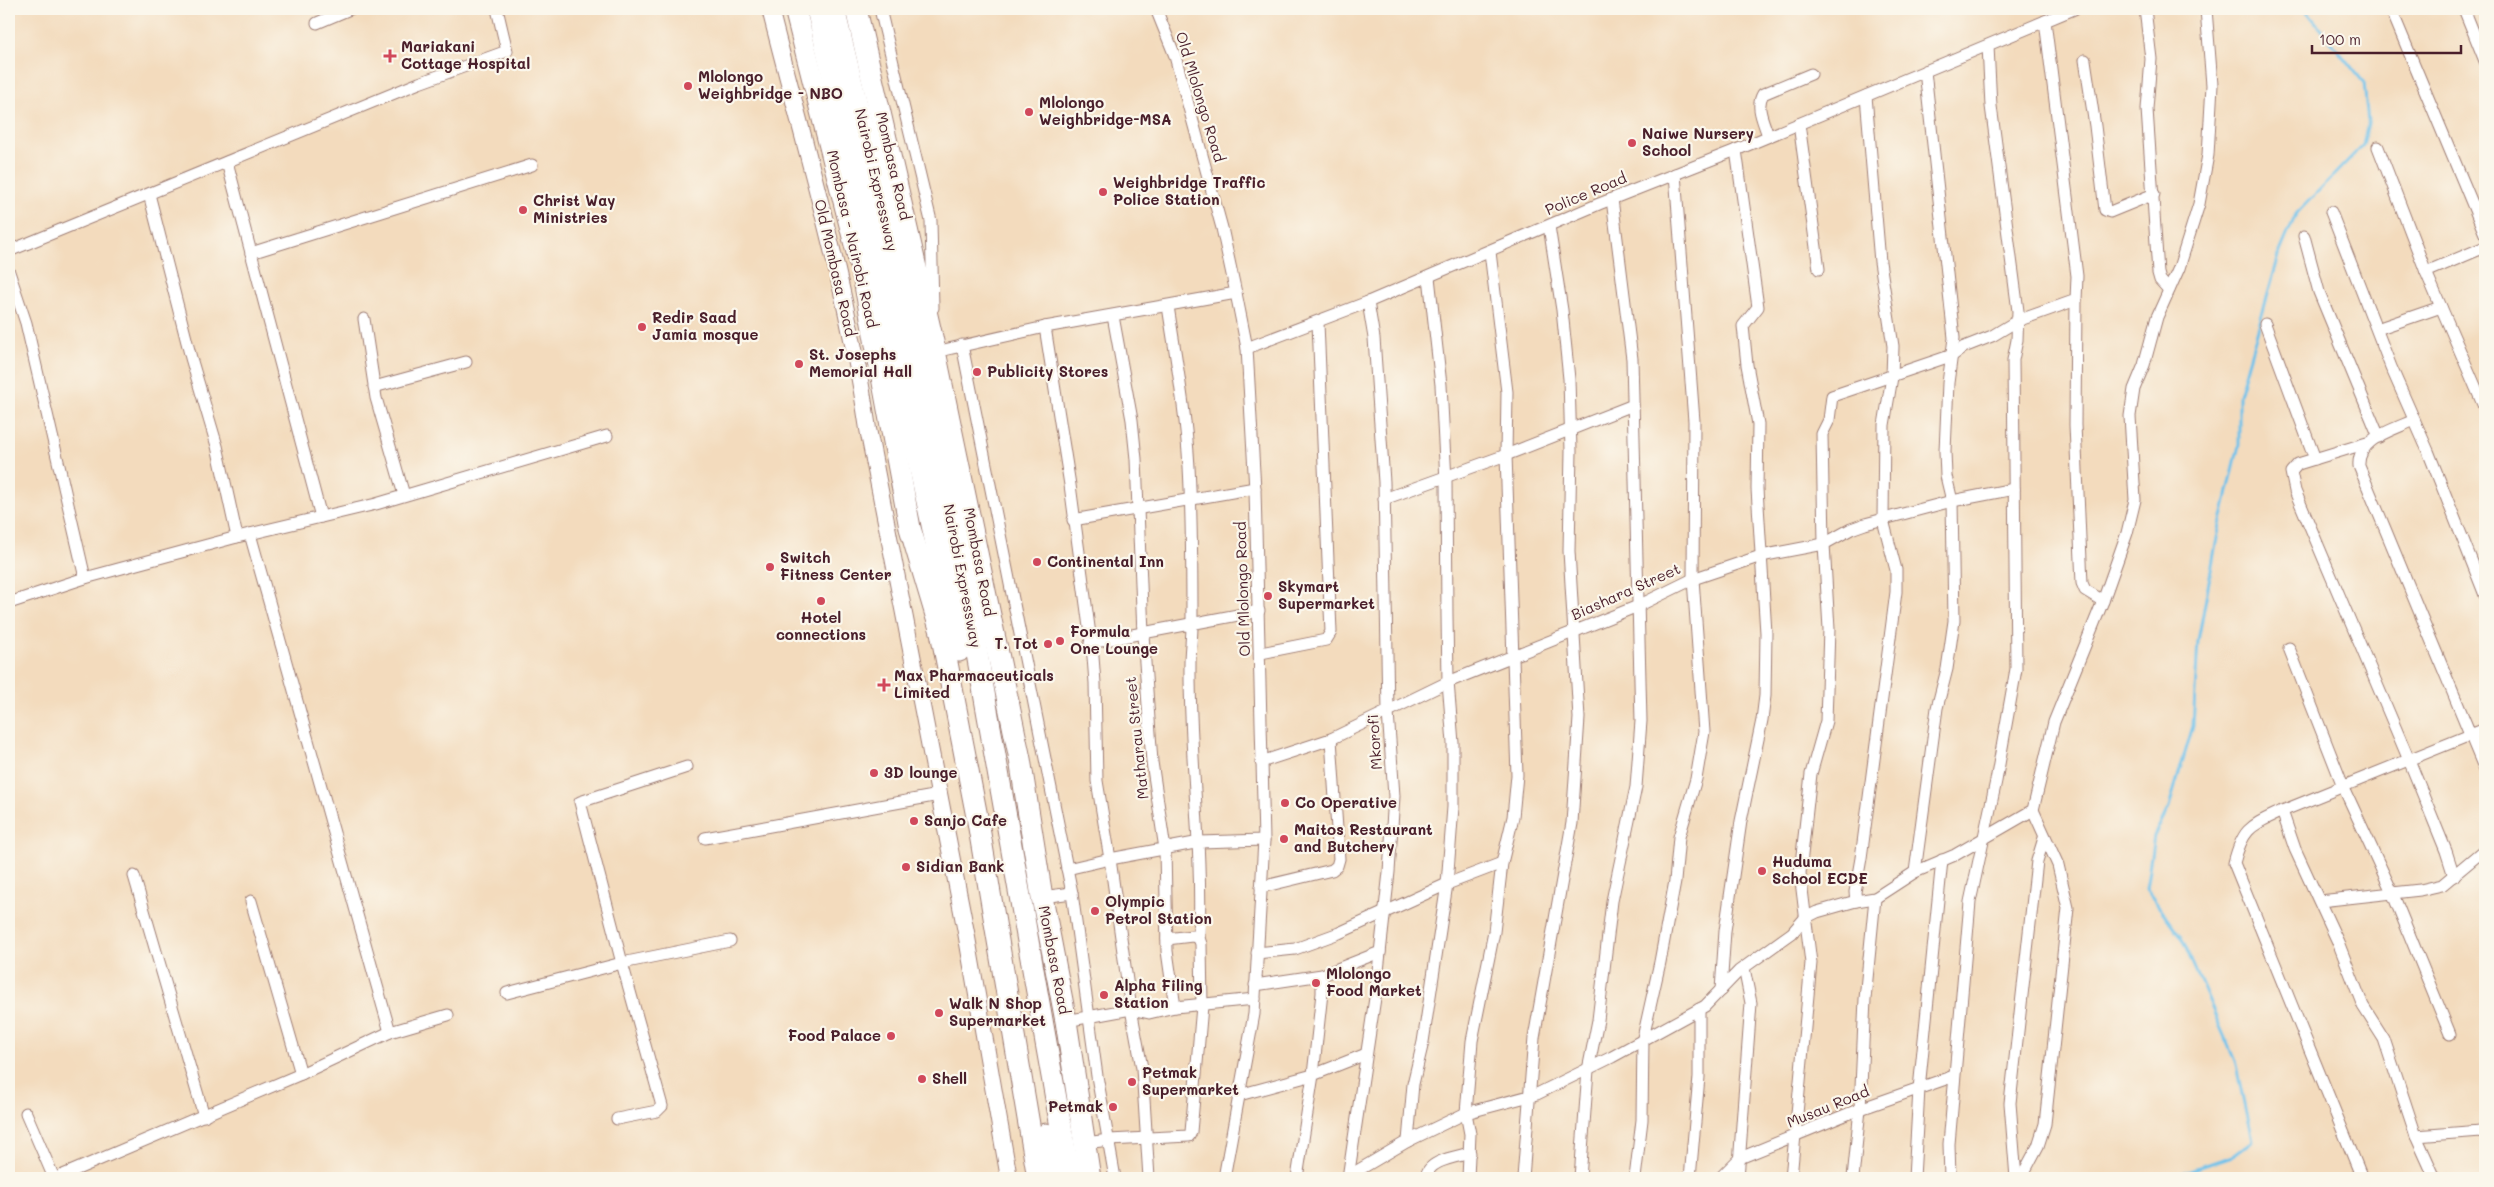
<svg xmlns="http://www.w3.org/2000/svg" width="2494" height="1187" font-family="Mali,sans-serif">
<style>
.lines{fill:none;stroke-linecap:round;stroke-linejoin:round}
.stream{stroke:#6fc2eb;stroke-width:3}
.street-casing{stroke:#9e7d74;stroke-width:13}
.secondary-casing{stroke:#9e7d74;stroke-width:18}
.highway-casing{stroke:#9e7d74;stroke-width:23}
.street{stroke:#fff;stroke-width:11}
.secondary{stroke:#fff;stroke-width:16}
.highway{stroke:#fff;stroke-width:21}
.poi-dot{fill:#d1495b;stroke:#fbf7ec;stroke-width:2}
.labels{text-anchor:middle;stroke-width:4.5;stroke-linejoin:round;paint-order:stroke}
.poi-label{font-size:15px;font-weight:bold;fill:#4a1f2b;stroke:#fbf7ec;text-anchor:start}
.street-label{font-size:15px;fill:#4a1f2b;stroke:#fbf7ec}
</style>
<rect width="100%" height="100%" fill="#fbf7ec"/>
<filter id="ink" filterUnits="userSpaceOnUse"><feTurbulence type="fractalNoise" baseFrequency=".02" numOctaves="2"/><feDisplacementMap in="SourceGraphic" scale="10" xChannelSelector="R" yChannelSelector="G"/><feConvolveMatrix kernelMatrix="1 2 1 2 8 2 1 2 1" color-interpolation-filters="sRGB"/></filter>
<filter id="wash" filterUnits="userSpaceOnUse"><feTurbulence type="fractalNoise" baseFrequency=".0096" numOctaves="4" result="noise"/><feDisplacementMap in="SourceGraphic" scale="20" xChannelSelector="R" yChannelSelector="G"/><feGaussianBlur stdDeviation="1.12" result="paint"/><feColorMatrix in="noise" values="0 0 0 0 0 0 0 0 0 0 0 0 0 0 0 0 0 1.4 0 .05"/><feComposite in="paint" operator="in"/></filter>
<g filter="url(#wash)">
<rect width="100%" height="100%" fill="#f3dbbd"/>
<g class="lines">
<!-- stream -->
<polyline class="stream" points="2168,1178 2232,1156 2252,1141 2235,1061 2181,937 2146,889 2154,836 2169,807 2193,726 2198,641 2217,538 2239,445 2239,395 2280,252 2296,214 2363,145 2368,123 2364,83 2305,9"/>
</g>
</g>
<g filter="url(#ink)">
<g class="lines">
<defs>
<g id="street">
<polyline points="880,9 931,221 933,308"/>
<polyline points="1156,9 1175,56 1188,104 1222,228 1236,293 1247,348 1255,490 1264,840 1254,1014 1224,1178"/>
<polyline points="2145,9 2151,59 2147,109 2158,273 2160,280 2169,290"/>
<polyline points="2391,9 2485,234"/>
<polyline points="2464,9 2485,61"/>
<polyline points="317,23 350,9"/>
<polyline points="2085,60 2095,126 2105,210 2110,212 2154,194"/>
<polyline points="1799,124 1819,269"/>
<path d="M1768,136C1764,122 1755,107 1763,94L1811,74"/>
<polyline points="2378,147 2426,272 2485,409"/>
<polyline points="227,162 321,517"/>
<polyline points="149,194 191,358 217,446 237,537"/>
<polyline points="2331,212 2391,367 2428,451 2485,595"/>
<polyline points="2304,236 2319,292 2379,437"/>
<polyline points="9,251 419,83 507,51 497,9"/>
<polyline points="251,253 532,165"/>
<polyline points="9,272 26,323 85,578"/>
<polyline points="2426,272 2485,247"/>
<polyline points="2076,300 2075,425 2082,583 2085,590 2103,601"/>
<path d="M1168,306C1176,359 1186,413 1189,467C1192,520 1192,573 1192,625C1192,638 1190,651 1190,663C1189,755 1203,846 1199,938"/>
<polyline points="1113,316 1132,420 1136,459 1143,634 1152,762 1165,849 1167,951 1175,1007"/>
<polyline points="364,319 376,398 404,495"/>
<polyline points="2265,324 2315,459"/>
<polyline points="1045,327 1070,485 1093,657 1095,683 1097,781 1110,859 1200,842 1264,840"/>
<polyline points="2377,329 2441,307"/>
<polyline points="962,345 1072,893 1097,1076 1115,1178"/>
<polyline points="1247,348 1368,302 1599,204 1736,150 2074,9"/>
<polyline points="935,352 1045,327 1236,293"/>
<polyline points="374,387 466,362"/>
<path d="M2414,420C2394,430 2357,438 2359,466L2485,770"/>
<polyline points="2367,443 2298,464 2291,472 2295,491 2409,760 2446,851 2454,876"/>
<polyline points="1384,499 1506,455 1633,405"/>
<polyline points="1073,520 1255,488"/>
<polyline points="250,534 390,1032 448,1015"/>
<polyline points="9,603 85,578 237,537 376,504 607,436"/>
<polyline points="1090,643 1259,611"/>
<polyline points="2289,648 2343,786 2392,892 2450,1034"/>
<polyline points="1261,653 1326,640 1331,632 1318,323"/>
<polyline points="1261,762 1331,739 1448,682 1638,606 1693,579 1761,556 1824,544 1851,529 1865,524 1952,501 2014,489"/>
<path d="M2282,811C2251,826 2243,827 2234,863L2362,1178"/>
<polyline points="705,838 939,795"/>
<polyline points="1067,869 1110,859 1131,1009 1142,1068 1149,1178"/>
<polyline points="1915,872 1937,708 1947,669 1954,621 1952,501 1946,476 1945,451 1948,383 1954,338 1925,71"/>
<polyline points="134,876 204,1116"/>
<polyline points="1261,887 1332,870 1337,866 1339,859 1331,739"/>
<polyline points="1042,897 1072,893"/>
<polyline points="251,901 301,1074"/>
<polyline points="1856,901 1875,898 1915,872 1955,855 2033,810 2054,722 2103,601 2127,533 2135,500 2130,416 2134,389 2144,365 2157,317 2179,268 2199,204 2208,155 2212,85 2206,9"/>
<polyline points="2320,901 2420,890 2442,885 2485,849"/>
<polyline points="1257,953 1295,949 1339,933 1447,884 1502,863"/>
<polyline points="1255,985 1322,975 1380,952"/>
<polyline points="1721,990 1725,931 1741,821 1762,720 1765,696 1766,633 1757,489 1758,424 1747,365 1743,326 1758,307 1736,150"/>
<polyline points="507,993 622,963 580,802 687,767"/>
<polyline points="1066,1021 1131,1009 1149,1013 1175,1007 1255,999"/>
<polyline points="1239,1095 1313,1075 1366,1054"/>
<polyline points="26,1113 54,1178"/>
<polyline points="617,1119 657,1111 662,1106 622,963 730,941"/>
<polyline points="2416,1136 2481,1131 2485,1134"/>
<polyline points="1408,1141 1413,1084 1423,1042 1447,884 1453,807 1453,743 1448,682 1447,615 1446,481 1441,385 1429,277"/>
<polyline points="1085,1143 1109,1140 1189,1136 1191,1132 1202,1006 1201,944 1199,938 1192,936 1167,939"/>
<polyline points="56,1178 301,1074 390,1032"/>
<polyline points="1297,1178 1313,1075 1322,993 1322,975"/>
<polyline points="1345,1178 1408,1141 1466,1113 1537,1094 1612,1057 1705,1006 1739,971 1792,933 1805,918 1817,912 1856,901 1855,892 1861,858 1896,592 1896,570 1883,520 1884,425 1892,377 1893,346 1880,262 1866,96"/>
<polyline points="1348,1178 1375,998 1389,872 1394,796 1388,712 1384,482 1374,338 1368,302"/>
<path d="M1426,1178C1427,1160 1456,1157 1470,1153"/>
<polyline points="1468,1178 1470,1134 1466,1113 1472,1041 1494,932 1502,863 1513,817 1517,775 1506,455 1507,392 1490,252"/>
<polyline points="1523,1178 1534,1038 1572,823 1579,718 1569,551 1571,451 1569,379 1562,310 1549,226"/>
<polyline points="1580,1178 1588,1070 1598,1020 1612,901 1636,787 1641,721 1632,359 1612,199"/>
<polyline points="1635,1178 1642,1120 1643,1038 1660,962 1675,881 1679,837 1696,779 1704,732 1693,579 1694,421 1675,174"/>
<polyline points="1690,1178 1699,1077 1699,1009"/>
<polyline points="1720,1178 1740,1158 1860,1109 1954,1076"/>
<polyline points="1738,1178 1751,1003 1744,968"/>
<polyline points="1791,1178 1811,963 1800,873 1811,774 1826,721 1829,629 1824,544 1822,434 1829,420 1832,396 1953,355 1964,347 1992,336 2017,321 2076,300 2077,276 2045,21"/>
<polyline points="1853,1178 1860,1109 1865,999 1875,898"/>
<polyline points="1914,1178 1919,1089 1942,860"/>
<polyline points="1950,1178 1949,1144 1970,902 1996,781 2016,669 2013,360 2017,340 2018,311 1991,106 1988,46"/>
<polyline points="2016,1178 2010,1103 2037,861 2044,838"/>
<polyline points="2021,1178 2038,1146 2045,1124 2068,908 2058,865 2033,810"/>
<polyline points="2435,1178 2416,1136 2384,1039 2363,1006 2338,942 2295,849 2282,811 2485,729"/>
</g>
<path id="secondary" d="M770,9C805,148 847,287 868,429L966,932L1009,1178"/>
<g id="highway">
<polyline points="795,9 864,280 910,528 941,632 978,822 1038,1178"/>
<polyline points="817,9 861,193 959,651"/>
<polyline points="834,9 904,300 962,569 1070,1178"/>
<polyline points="856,9 932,337 1020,759 1042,897 1066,1021 1090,1178"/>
<polyline points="1046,1134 1053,1178"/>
</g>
</defs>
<!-- street casing -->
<use href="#street" class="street-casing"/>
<!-- secondary casing -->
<use href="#secondary" class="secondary-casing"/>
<!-- highway casing -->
<use href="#highway" class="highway-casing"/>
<!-- street -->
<use href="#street" class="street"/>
<!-- secondary -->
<use href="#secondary" class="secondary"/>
<!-- highway -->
<use href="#highway" class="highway"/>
</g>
</g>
<!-- markers -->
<g class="poi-dot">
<path d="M387.5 48.5h5v5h5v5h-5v5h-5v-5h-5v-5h5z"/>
<circle cx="688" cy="86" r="5"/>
<circle cx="1029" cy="112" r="5"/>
<circle cx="1632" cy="143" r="5"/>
<circle cx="1103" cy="192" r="5"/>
<circle cx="523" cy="210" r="5"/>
<circle cx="642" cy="327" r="5"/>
<circle cx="799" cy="364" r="5"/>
<circle cx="977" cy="372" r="5"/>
<circle cx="1037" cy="562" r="5"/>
<circle cx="770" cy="567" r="5"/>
<circle cx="1268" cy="596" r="5"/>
<circle cx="821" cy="601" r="5"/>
<circle cx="1060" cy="641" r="5"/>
<circle cx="1048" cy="644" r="5"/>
<path d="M881.5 677.5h5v5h5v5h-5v5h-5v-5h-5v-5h5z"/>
<circle cx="874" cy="773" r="5"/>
<circle cx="1285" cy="803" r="5"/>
<circle cx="914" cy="821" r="5"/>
<circle cx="1284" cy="839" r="5"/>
<circle cx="906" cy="867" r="5"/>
<circle cx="1762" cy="871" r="5"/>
<circle cx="1095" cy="911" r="5"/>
<circle cx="1316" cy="983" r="5"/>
<circle cx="1104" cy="995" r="5"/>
<circle cx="939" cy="1013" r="5"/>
<circle cx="891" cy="1036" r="5"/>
<circle cx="922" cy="1079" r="5"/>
<circle cx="1132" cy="1082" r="5"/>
<circle cx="1113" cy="1107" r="5"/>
</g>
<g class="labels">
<!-- poi labels -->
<g class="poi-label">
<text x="401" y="52">Mariakani<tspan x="401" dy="17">Cottage Hospital</tspan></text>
<text x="698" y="82">Mlolongo<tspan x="698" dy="17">Weighbridge - NBO</tspan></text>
<text x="1039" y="108">Mlolongo<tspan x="1039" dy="17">Weighbridge-MSA</tspan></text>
<text x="1642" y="139">Naiwe Nursery<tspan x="1642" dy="17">School</tspan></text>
<text x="1113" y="188">Weighbridge Traffic<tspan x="1113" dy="17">Police Station</tspan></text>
<text x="533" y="206">Christ Way<tspan x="533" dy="17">Ministries</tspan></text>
<text x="652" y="323">Redir Saad<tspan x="652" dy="17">Jamia mosque</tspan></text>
<text x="809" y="360">St. Josephs<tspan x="809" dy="17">Memorial Hall</tspan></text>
<text x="987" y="377">Publicity Stores</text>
<text x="780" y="563">Switch<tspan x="780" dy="17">Fitness Center</tspan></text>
<text x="1047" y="567">Continental Inn</text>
<text x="1278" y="592">Skymart<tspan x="1278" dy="17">Supermarket</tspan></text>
<text x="821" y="623" text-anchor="middle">Hotel<tspan x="821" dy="17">connections</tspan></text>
<text x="1070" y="637">Formula<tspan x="1070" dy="17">One Lounge</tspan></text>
<text x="1038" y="649" text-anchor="end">T. Tot</text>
<text x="894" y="681">Max Pharmaceuticals<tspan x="894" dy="17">Limited</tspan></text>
<text x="884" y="778">3D lounge</text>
<text x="1295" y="808">Co Operative</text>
<text x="924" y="826">Sanjo Cafe</text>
<text x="1294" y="835">Maitos Restaurant<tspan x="1294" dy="17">and Butchery</tspan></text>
<text x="1772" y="867">Huduma<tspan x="1772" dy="17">School ECDE</tspan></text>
<text x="916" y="872">Sidian Bank</text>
<text x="1105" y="907">Olympic<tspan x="1105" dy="17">Petrol Station</tspan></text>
<text x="1326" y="979">Mlolongo<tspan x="1326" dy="17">Food Market</tspan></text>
<text x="1114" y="991">Alpha Filing<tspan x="1114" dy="17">Station</tspan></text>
<text x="949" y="1009">Walk N Shop<tspan x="949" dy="17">Supermarket</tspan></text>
<text x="881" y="1041" text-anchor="end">Food Palace</text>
<text x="1142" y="1078">Petmak<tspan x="1142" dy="17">Supermarket</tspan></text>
<text x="932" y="1084">Shell</text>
<text x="1103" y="1112" text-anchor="end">Petmak</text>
</g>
<!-- street labels -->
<g class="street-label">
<text transform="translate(1200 97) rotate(73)" y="5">Old Mlolongo Road</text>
<text transform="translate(893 166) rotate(77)" y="5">Mombasa Road</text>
<text transform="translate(876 180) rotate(77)" y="5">Nairobi Expressway</text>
<text transform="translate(1586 194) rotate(-23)" y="5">Police Road</text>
<text transform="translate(852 239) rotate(77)" y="5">Mombasa - Nairobi Road</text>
<text transform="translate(835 268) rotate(77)" y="5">Old Mombasa Road</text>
<text transform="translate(979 562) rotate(79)" y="5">Mombasa Road</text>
<text transform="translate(962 576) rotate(79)" y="5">Nairobi Expressway</text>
<text transform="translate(1243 589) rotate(-92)" y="5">Old Mlolongo Road</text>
<text transform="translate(1626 592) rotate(-24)" y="5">Biashara Street</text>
<text transform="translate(1137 738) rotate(-96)" y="5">Matharau Street</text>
<text transform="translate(1375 742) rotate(-94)" y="5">Mkorofi</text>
<text transform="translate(1054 960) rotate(79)" y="5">Mombasa Road</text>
<text transform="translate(1828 1107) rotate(-22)" y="5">Musau Road</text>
</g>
</g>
<!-- margin -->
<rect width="2494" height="1187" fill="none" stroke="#fbf7ec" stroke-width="30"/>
<!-- scale -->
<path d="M2312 45v8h149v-8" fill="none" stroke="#4a1f2b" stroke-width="2.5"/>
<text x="2319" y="45" font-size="15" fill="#4a1f2b" stroke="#fbf7ec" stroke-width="4" paint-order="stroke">100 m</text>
</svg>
